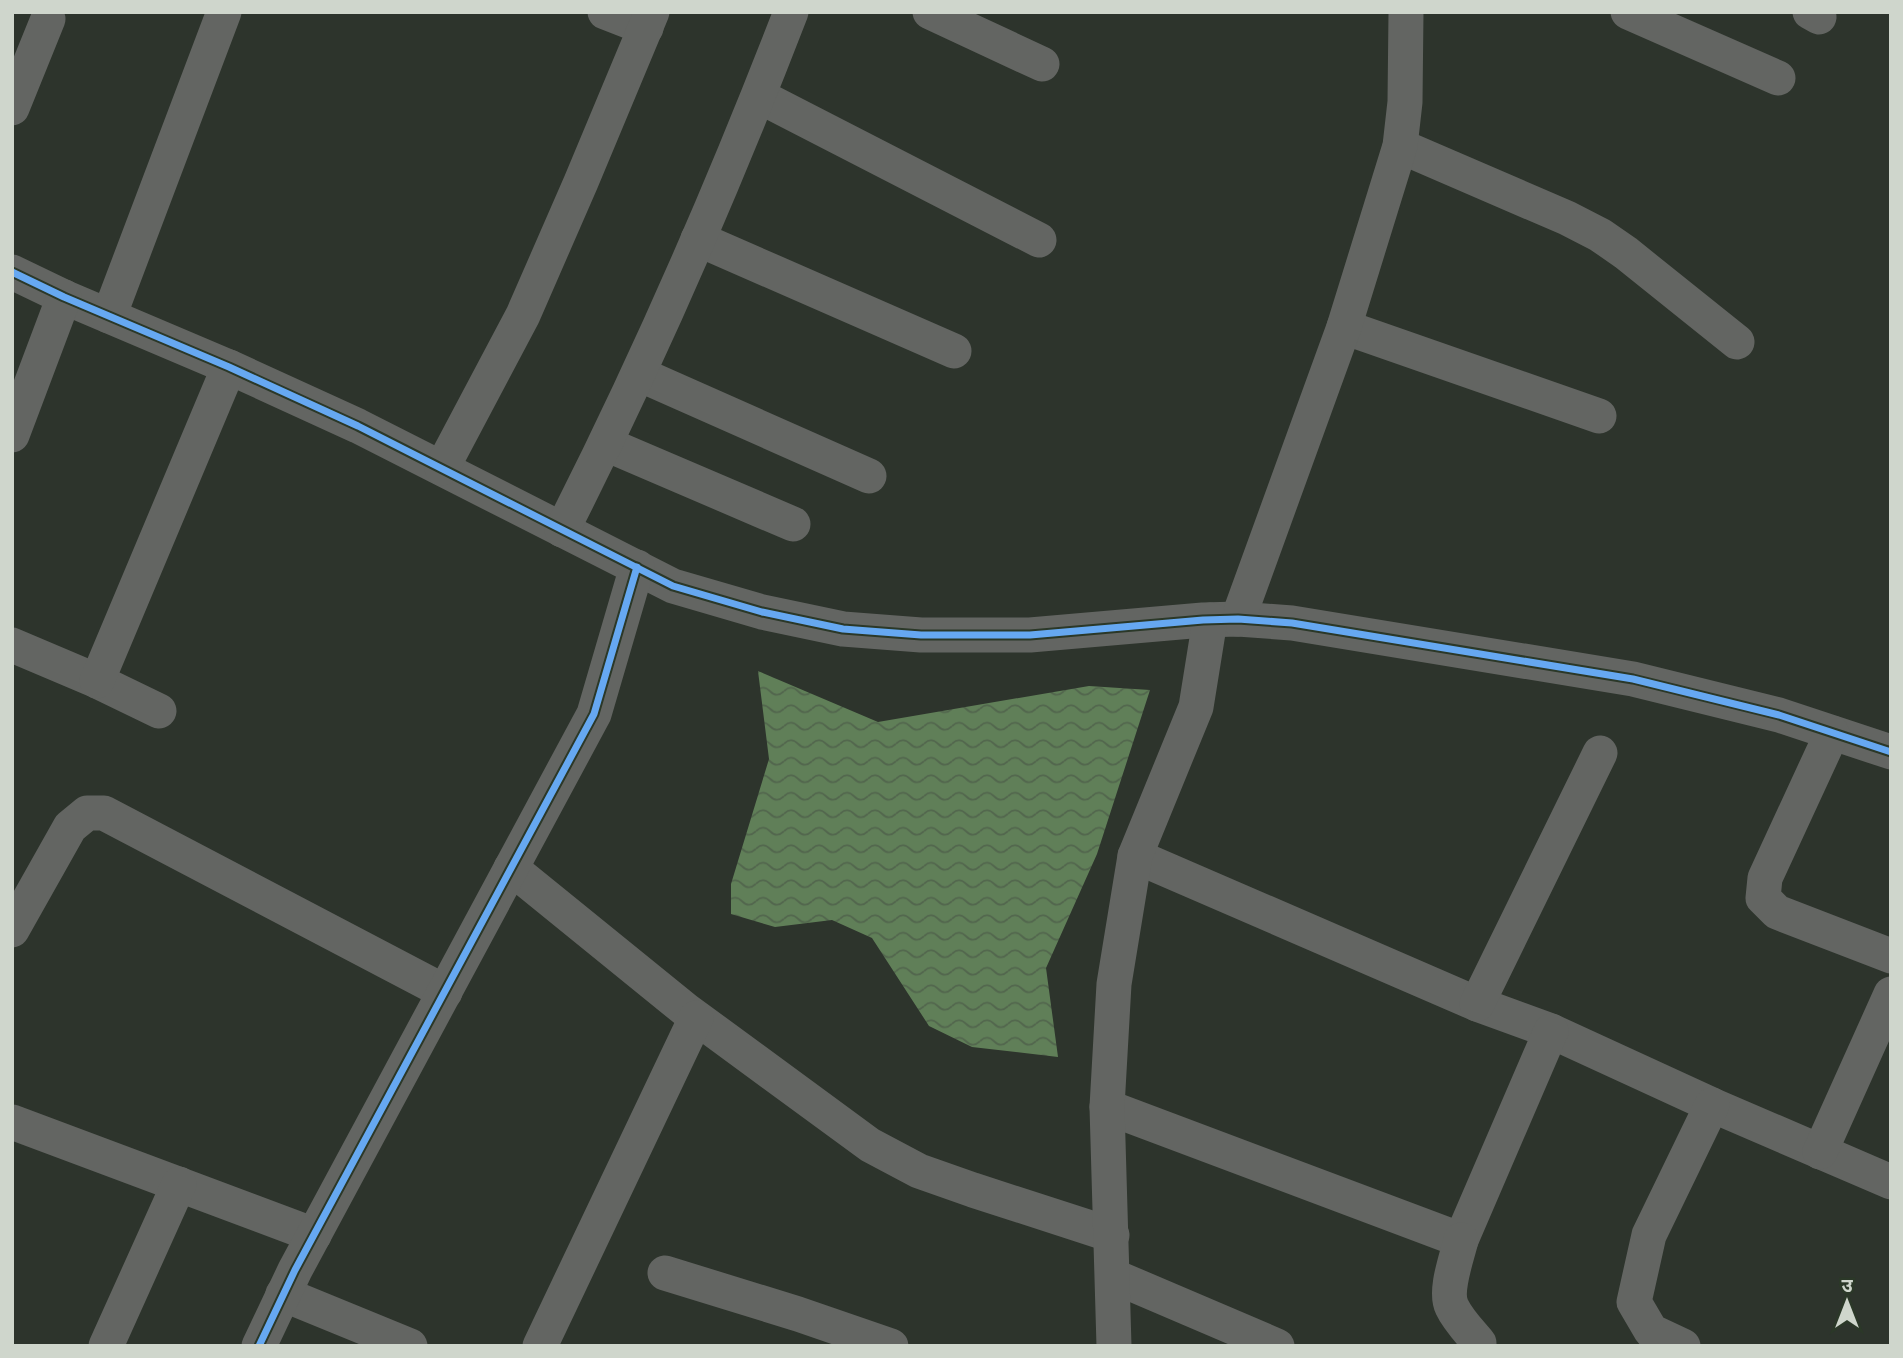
<svg xmlns="http://www.w3.org/2000/svg" width="1903" height="1358" font-family="'DejaVu Sans','Noto Sans Devanagari',sans-serif">
<style>
.water{fill:url(#water-waves)}
.lines{fill:none;stroke-linecap:round;stroke-linejoin:round}
.street{stroke:#636562;stroke-width:35}
.cycleway-casing{stroke:#2b3828;stroke-width:11}
.cycleway{stroke:#66a8f1;stroke-width:7}
</style>
<defs>
<pattern id="water-waves" width="16" height="10" patternUnits="userSpaceOnUse" patternTransform="scale(1.75)"><rect width="16" height="10" fill="#607f58"/><path d="M0 5q4-4 8 0t8 0" fill="none" stroke="#52664d"/></pattern>
</defs>
<rect width="100%" height="100%" fill="#2d342c"/>
<!-- water -->
<polygon class="water" points="758,671 878,722 1089,686 1150,690 1097,854 1046,968 1058,1057 972,1047 929,1026 872,938 832,920 775,927 731,914 731,884 769,759"/>
<g class="lines">
<!-- street -->
<g class="street">
<polyline points="605,12 646,28"/>
<polyline points="930,12 1042,64"/>
<polyline points="1628,12 1778,78"/>
<polyline points="1810,12 1819,17"/>
<polyline points="759,96 1039,240"/>
<polyline points="12,108 48,19"/>
<polyline points="1400,146 1567,218 1600,235 1626,253 1737,342"/>
<polyline points="698,239 954,351"/>
<polyline points="12,272 64,297 229,367 358,426 673,586 762,612 843,629 921,635 1030,635 1203,620 1238,619 1292,623 1633,679 1779,715 1891,752"/>
<polyline points="109,316 224,12"/>
<polyline points="1344,327 1599,416"/>
<polyline points="639,374 869,476"/>
<polyline points="12,435 64,297"/>
<polyline points="606,444 793,524"/>
<polyline points="442,468 523,315 581,182 652,12"/>
<path d="M562,530C648,361 723,188 791,12"/>
<polyline points="1238,619 1344,327 1400,146 1405,102 1406,12"/>
<polyline points="12,645 97,681 159,711"/>
<polyline points="97,681 229,367"/>
<polyline points="1832,733 1765,878 1763,898 1777,912 1891,956"/>
<polyline points="1135,856 1477,1004 1551,1031 1712,1105 1891,1182"/>
<polyline points="511,868 686,1010 870,1145 919,1171 973,1190 1112,1235"/>
<polyline points="12,930 70,827 87,813 104,813 445,992"/>
<polyline points="1477,1004 1600,753"/>
<polyline points="1107,1107 1461,1240 1551,1031"/>
<polyline points="12,1122 314,1235"/>
<polyline points="1820,1152 1891,994"/>
<path d="M1461,1240C1457,1257 1444,1291 1452,1307C1458,1320 1470,1332 1479,1343V1346"/>
<polyline points="665,1273 798,1314 891,1346"/>
<polyline points="1113,1276 1277,1346"/>
<polyline points="283,1294 410,1346"/>
<polyline points="106,1346 179,1184"/>
<polyline points="259,1346 295,1270 594,714 637,567"/>
<polyline points="540,1346 696,1018"/>
<polyline points="1114,1346 1107,1107 1114,984 1135,856 1196,707 1210,620"/>
<polyline points="1683,1346 1651,1331 1634,1302 1649,1235 1712,1105"/>
</g>
<defs>
<g id="cycleway">
<polyline points="12,272 64,297 229,367 358,426 673,586 762,612 843,629 921,635 1030,635 1203,620 1238,619 1292,623 1633,679 1779,715 1891,752"/>
<polyline points="259,1346 295,1270 594,714 637,567"/>
</g>
</defs>
<!-- cycleway casing -->
<use href="#cycleway" class="cycleway-casing"/>
<!-- cycleway -->
<use href="#cycleway" class="cycleway"/>
</g>
<!-- border -->
<rect width="1903" height="1358" fill="none" stroke="#cfd6cc" stroke-width="28"/>
<!-- north arrow -->
<g transform="translate(1847 1302)" stroke="#2b3828" stroke-width="5" paint-order="stroke">
<path d="M0-5L12 26L0 18L-12 26Z" fill="#cfd6cc"/>
<text y="-10" font-size="19" font-weight="bold" text-anchor="middle" fill="#cfd6cc">उ</text>
</g>
</svg>
